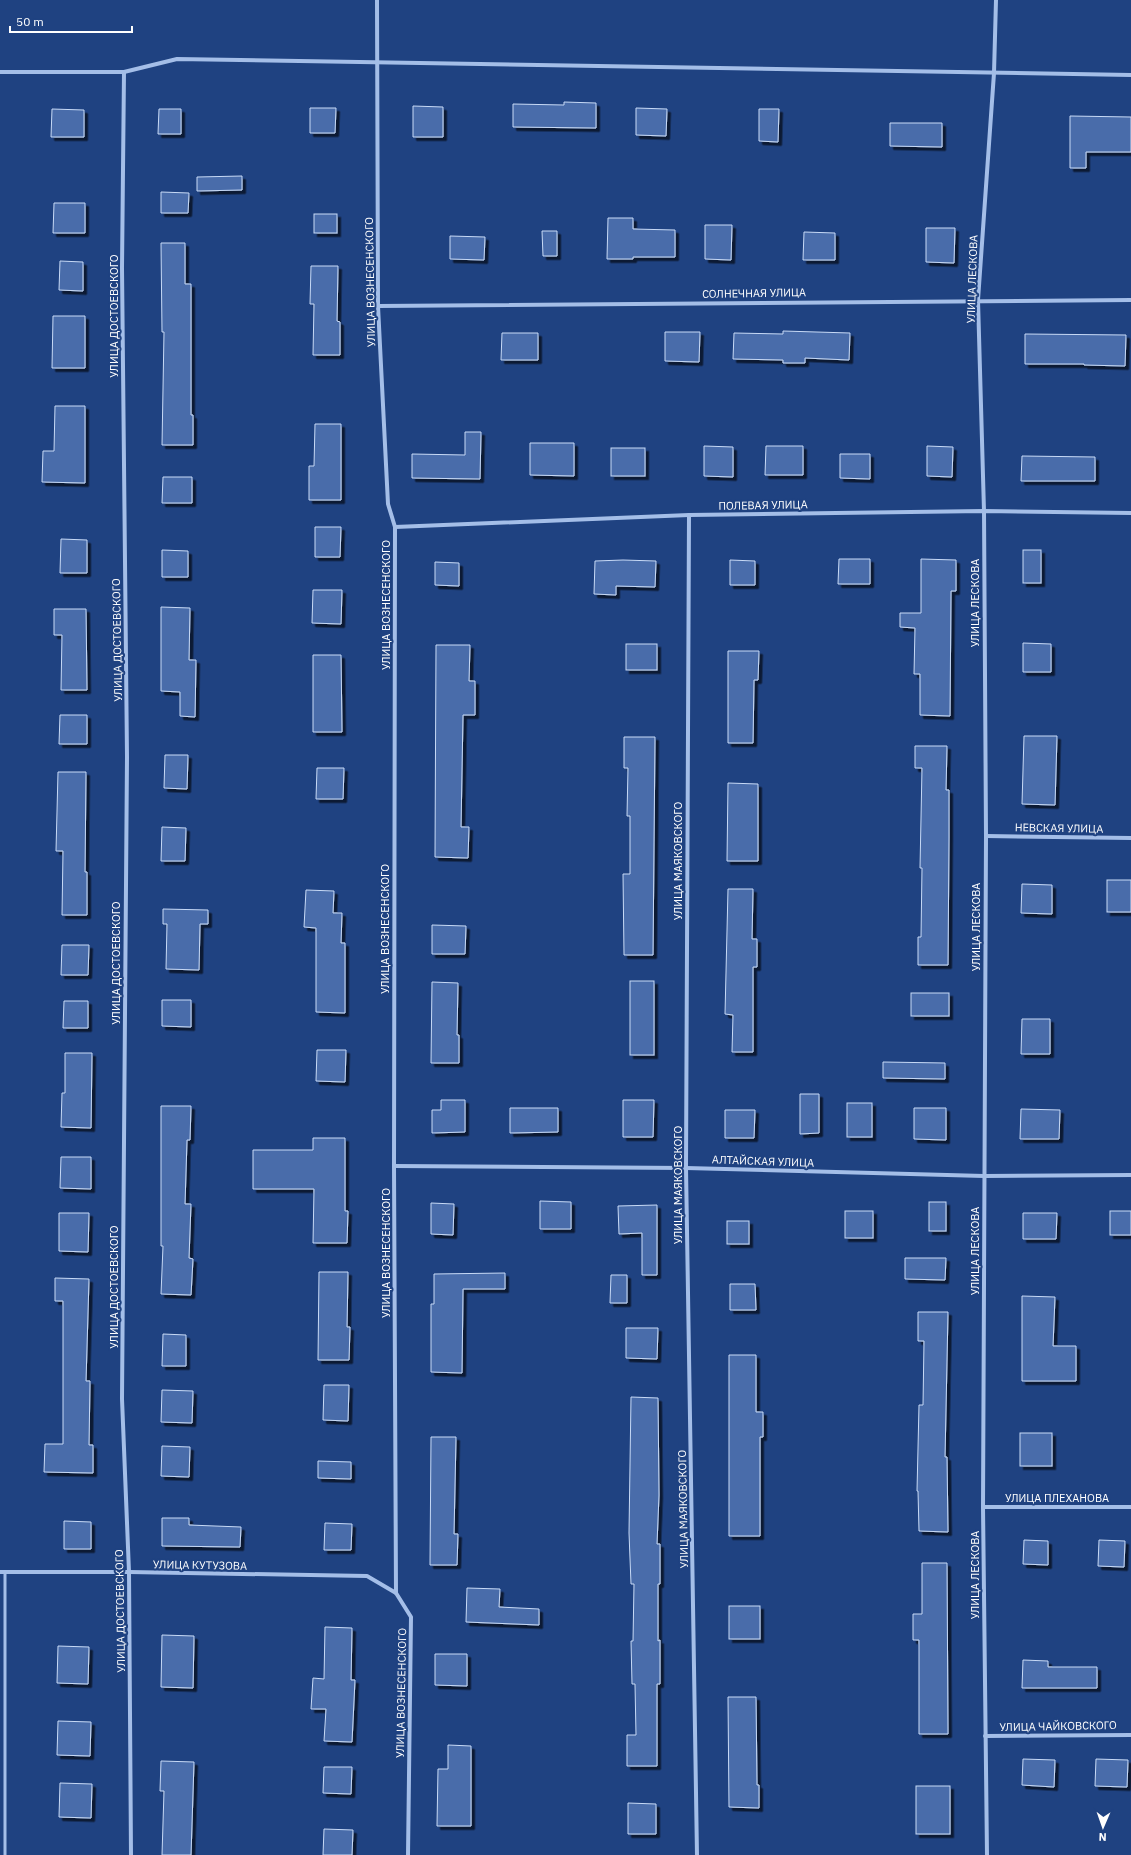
<svg xmlns="http://www.w3.org/2000/svg" width="1131" height="1855" font-family="'IBM Plex Sans',sans-serif">
<style>
.building{fill:#486caa;stroke:#c8daf6;filter:url(#shadow)}
.lines{fill:none;stroke-linecap:round;stroke-linejoin:round}
.lane{stroke:#a4bee8;stroke-width:3}
.street{stroke:#a4bee8;stroke-width:4}
.labels{text-anchor:middle;stroke-width:4;stroke-linejoin:round;paint-order:stroke}
.street-label{font-size:11px;fill:#fff;stroke:#1f4281}
</style>
<defs>
<filter id="shadow"><feDropShadow dx="3.5" dy="3.5" stdDeviation="0" flood-color="#0009"/></filter>
</defs>
<rect width="100%" height="100%" fill="#1f4281"/>
<!-- building -->
<g class="building">
<polygon points="564,102 596,103 596,128 513,127 513,104 564,105"/>
<polygon points="413,106 443,107 443,137 413,137"/>
<polygon points="310,108 336,108 335,133 310,133"/>
<polygon points="636,108 667,109 666,136 636,135"/>
<polygon points="52,109 84,110 84,137 51,137"/>
<polygon points="159,109 181,109 181,134 158,134"/>
<polygon points="759,109 779,109 778,142 759,141"/>
<polygon points="1070,116 1131,117 1131,152 1086,152 1086,168 1070,168"/>
<polygon points="890,123 942,123 942,147 890,146"/>
<polygon points="242,176 242,190 197,191 197,177"/>
<polygon points="161,192 189,193 188,213 161,213"/>
<polygon points="54,203 85,203 85,233 53,233"/>
<rect x="314" y="214" width="23" height="19"/>
<polygon points="608,218 633,218 633,229 675,230 675,257 633,257 633,259 607,259"/>
<polygon points="705,225 732,225 731,260 705,259"/>
<polygon points="926,228 955,228 954,263 926,262"/>
<polygon points="542,231 557,231 557,256 543,256"/>
<polygon points="804,232 835,233 835,260 803,260"/>
<polygon points="450,236 485,237 484,260 450,259"/>
<polygon points="161,243 185,243 185,284 191,284 191,415 193,415 193,445 162,445 164,332 162,332"/>
<polygon points="60,261 83,262 83,291 59,290"/>
<polygon points="311,266 338,266 337,321 340,322 340,355 313,355 314,304 310,304"/>
<polygon points="53,316 85,316 85,368 52,368"/>
<polygon points="783,331 850,333 849,360 805,358 805,363 783,363 783,360 733,359 734,333 783,334"/>
<polygon points="665,332 700,332 699,362 665,361"/>
<polygon points="502,333 538,333 538,360 501,360"/>
<polygon points="1025,334 1126,335 1125,366 1084,365 1084,364 1025,364"/>
<polygon points="55,406 85,406 85,483 42,482 43,451 54,451"/>
<polygon points="315,424 341,424 341,500 309,500 309,466 314,466"/>
<polygon points="465,432 481,432 480,479 412,478 412,454 465,455"/>
<polygon points="530,443 574,443 574,476 530,475"/>
<polygon points="704,446 733,447 733,477 704,476"/>
<polygon points="766,446 803,446 803,475 765,475"/>
<polygon points="927,446 953,447 952,477 927,476"/>
<rect x="611" y="448" width="34" height="28"/>
<polygon points="840,454 870,454 870,479 840,478"/>
<polygon points="1022,456 1095,457 1095,481 1021,481"/>
<polygon points="163,477 192,477 192,503 162,503"/>
<polygon points="315,527 341,527 340,557 315,557"/>
<polygon points="61,539 87,540 87,573 60,573"/>
<polygon points="162,550 188,551 188,577 162,577"/>
<rect x="1023" y="550" width="18" height="33"/>
<polygon points="839,559 870,559 870,584 838,584"/>
<polygon points="921,559 956,560 956,591 951,591 950,716 920,715 920,674 914,674 915,628 900,627 900,613 921,613"/>
<polygon points="623,560 656,561 655,587 616,586 616,595 594,594 595,561"/>
<polygon points="730,560 755,561 755,585 730,585"/>
<polygon points="435,562 459,563 459,586 435,585"/>
<polygon points="313,590 342,590 341,624 312,623"/>
<polygon points="161,607 190,608 189,660 196,660 195,717 180,716 180,692 161,691"/>
<polygon points="54,609 86,609 87,690 61,690 62,635 54,635"/>
<polygon points="1023,643 1051,644 1051,672 1023,672"/>
<rect x="626" y="644" width="31" height="26"/>
<polygon points="436,645 470,645 469,681 475,681 475,715 463,715 461,827 469,827 468,858 435,857"/>
<polygon points="728,651 759,651 758,680 754,680 753,743 728,743"/>
<polygon points="313,655 341,655 342,732 313,732"/>
<polygon points="60,715 87,715 87,744 59,744"/>
<polygon points="1024,736 1057,736 1055,805 1022,804"/>
<polygon points="624,737 655,737 653,955 624,955 623,874 630,874 630,816 627,816 628,768 624,768"/>
<polygon points="915,746 947,746 946,790 949,790 949,837 948,965 918,965 918,937 921,937 922,868 920,868 922,768 915,768"/>
<polygon points="165,755 188,755 187,789 164,788"/>
<polygon points="317,768 344,768 343,799 316,799"/>
<polygon points="58,772 86,772 85,872 87,872 87,915 62,915 63,851 56,851"/>
<polygon points="728,783 758,784 758,861 727,861"/>
<polygon points="162,827 186,828 185,861 161,861"/>
<rect x="1107" y="880" width="24" height="32"/>
<polygon points="1022,884 1052,885 1052,914 1021,913"/>
<polygon points="728,889 753,889 752,939 757,939 757,967 753,967 753,1052 732,1052 733,1015 725,1014"/>
<polygon points="306,890 334,891 333,913 342,913 341,943 345,943 345,1013 316,1012 316,928 304,927"/>
<polygon points="163,909 208,910 208,924 200,924 199,970 166,969 167,924 163,924"/>
<polygon points="432,925 466,926 465,954 432,954"/>
<polygon points="62,945 89,945 88,975 61,975"/>
<rect x="630" y="981" width="24" height="74"/>
<polygon points="432,982 458,983 457,1035 459,1035 459,1063 431,1063"/>
<rect x="911" y="993" width="38" height="23"/>
<polygon points="162,1000 191,1000 191,1027 162,1026"/>
<polygon points="64,1001 88,1001 88,1028 63,1028"/>
<polygon points="1022,1019 1050,1019 1050,1054 1021,1054"/>
<polygon points="317,1050 346,1050 345,1082 316,1081"/>
<polygon points="65,1053 92,1053 91,1128 61,1127 62,1093 65,1093"/>
<polygon points="883,1062 945,1063 945,1079 883,1078"/>
<polygon points="800,1094 819,1094 819,1133 800,1134"/>
<polygon points="441,1100 465,1100 465,1132 432,1133 432,1110 441,1110"/>
<polygon points="623,1100 654,1100 653,1137 623,1137"/>
<rect x="847" y="1103" width="25" height="34"/>
<polygon points="161,1106 191,1106 190,1140 187,1140 185,1204 191,1204 189,1258 193,1259 191,1295 161,1294 163,1246 161,1246"/>
<polygon points="510,1108 558,1108 558,1132 510,1133"/>
<polygon points="914,1108 946,1108 946,1140 914,1139"/>
<polygon points="1021,1109 1060,1110 1059,1139 1020,1139"/>
<polygon points="725,1110 755,1110 754,1138 725,1138"/>
<polygon points="313,1138 345,1138 345,1211 348,1211 347,1243 313,1243 314,1189 253,1189 253,1150 313,1150"/>
<polygon points="61,1157 91,1157 91,1189 60,1188"/>
<polygon points="540,1201 571,1202 571,1229 540,1229"/>
<rect x="929" y="1202" width="17" height="29"/>
<polygon points="431,1203 454,1204 453,1235 431,1234"/>
<polygon points="657,1205 657,1275 642,1275 642,1233 619,1234 618,1206"/>
<rect x="845" y="1211" width="28" height="27"/>
<rect x="1110" y="1211" width="21" height="24"/>
<polygon points="59,1213 89,1213 88,1252 59,1251"/>
<polygon points="1023,1213 1057,1213 1056,1239 1023,1239"/>
<rect x="727" y="1221" width="22" height="23"/>
<polygon points="905,1258 946,1258 945,1280 905,1279"/>
<polygon points="319,1272 348,1272 347,1327 350,1327 349,1360 318,1360"/>
<polygon points="505,1273 505,1289 463,1289 462,1373 431,1372 431,1304 434,1304 434,1274"/>
<polygon points="611,1275 627,1275 627,1303 610,1303"/>
<polygon points="55,1278 89,1279 86,1381 90,1381 89,1445 93,1445 93,1473 44,1472 45,1444 63,1444 63,1301 55,1301"/>
<polygon points="730,1284 755,1284 756,1310 730,1310"/>
<polygon points="1022,1296 1055,1297 1053,1346 1076,1346 1076,1381 1022,1381"/>
<polygon points="918,1312 948,1312 945,1457 947,1457 948,1532 919,1531 918,1491 917,1491 919,1405 923,1405 924,1341 918,1341"/>
<polygon points="626,1328 658,1328 657,1359 626,1358"/>
<polygon points="163,1334 186,1335 186,1366 162,1366"/>
<polygon points="729,1355 756,1355 756,1412 763,1412 763,1437 760,1437 760,1536 729,1536"/>
<polygon points="324,1385 349,1385 348,1421 323,1420"/>
<polygon points="162,1390 193,1391 192,1423 161,1422"/>
<polygon points="631,1397 658,1398 659,1495 657,1544 660,1544 660,1584 658,1584 658,1641 660,1640 660,1684 657,1684 657,1766 627,1766 627,1735 636,1735 635,1684 632,1684 631,1641 633,1641 634,1584 631,1584 629,1533"/>
<rect x="1020" y="1433" width="32" height="33"/>
<polygon points="431,1437 456,1437 454,1534 458,1534 457,1565 430,1565"/>
<polygon points="162,1446 190,1447 189,1477 161,1476"/>
<polygon points="318,1461 351,1462 351,1479 318,1478"/>
<polygon points="162,1518 189,1518 189,1525 241,1527 240,1547 162,1546"/>
<polygon points="64,1521 91,1522 91,1549 64,1549"/>
<polygon points="325,1523 352,1524 351,1550 324,1550"/>
<polygon points="1024,1540 1048,1541 1048,1565 1023,1564"/>
<polygon points="1099,1540 1125,1541 1124,1567 1098,1566"/>
<polygon points="922,1563 947,1563 948,1734 919,1734 919,1640 913,1640 913,1614 922,1614"/>
<polygon points="467,1588 500,1589 499,1607 539,1609 539,1625 466,1622"/>
<rect x="729" y="1606" width="31" height="33"/>
<polygon points="325,1627 352,1628 351,1680 355,1680 352,1742 324,1741 326,1709 311,1709 313,1678 324,1679"/>
<polygon points="162,1635 194,1636 193,1688 161,1687"/>
<polygon points="58,1646 89,1647 88,1684 57,1683"/>
<polygon points="435,1654 467,1654 467,1686 435,1685"/>
<polygon points="1023,1660 1048,1661 1048,1667 1097,1667 1097,1688 1022,1688"/>
<polygon points="728,1697 756,1697 757,1785 759,1785 759,1808 729,1807"/>
<polygon points="58,1721 91,1722 90,1756 57,1755"/>
<polygon points="448,1745 471,1746 471,1826 437,1826 438,1769 448,1769"/>
<polygon points="1023,1759 1055,1760 1054,1787 1022,1785"/>
<polygon points="1096,1759 1128,1760 1127,1787 1095,1786"/>
<polygon points="161,1761 194,1762 191,1855 162,1855 164,1791 160,1791"/>
<polygon points="324,1767 352,1767 351,1794 323,1793"/>
<polygon points="60,1783 92,1784 91,1818 59,1817"/>
<rect x="916" y="1786" width="34" height="48"/>
<polygon points="628,1803 656,1804 656,1834 628,1834"/>
<polygon points="324,1829 353,1830 352,1855 323,1855"/>
</g>
<g class="lines">
<!-- lane -->
<polyline class="lane" points="5,1855 5,1572"/>
<!-- street -->
<g class="street">
<polyline points="377,0 378,306 388,504 395,527 394,1166 396,1593 411,1617 408,1855"/>
<polyline points="0,72 124,72 177,59 1131,75"/>
<polyline points="124,72 122,268 127,757 122,1399 129,1572 131,1855"/>
<polyline points="378,306 1131,300"/>
<polyline points="689,515 686,1168 697,1855"/>
<polyline points="395,527 689,515 984,511 1131,513"/>
<polyline points="986,836 1131,838"/>
<polyline points="394,1166 686,1168 984,1176 1131,1175"/>
<polyline points="983,1507 1131,1507"/>
<polyline points="0,1572 129,1572 367,1576 396,1593"/>
<polyline points="985,1736 1131,1735"/>
<polyline points="987,1855 983,1507 986,836 984,511 978,300 994,73 996,0"/>
</g>
</g>
<g class="labels">
<!-- street labels -->
<g class="street-label">
<text transform="translate(972 279) rotate(-88)" y="4">УЛИЦА ЛЕСКОВА</text>
<text transform="translate(370 282) rotate(-91)" y="4">УЛИЦА ВОЗНЕСЕНСКОГО</text>
<text transform="translate(754 293) rotate(-1)" y="4">СОЛНЕЧНАЯ УЛИЦА</text>
<text transform="translate(114 316) rotate(-90)" y="4">УЛИЦА ДОСТОЕВСКОГО</text>
<text transform="translate(763 505) rotate(-1)" y="4">ПОЛЕВАЯ УЛИЦА</text>
<text transform="translate(975 603) rotate(-90)" y="4">УЛИЦА ЛЕСКОВА</text>
<text transform="translate(386 605) rotate(-90)" y="4">УЛИЦА ВОЗНЕСЕНСКОГО</text>
<text transform="translate(117 640) rotate(-91)" y="4">УЛИЦА ДОСТОЕВСКОГО</text>
<text transform="translate(1059 828) rotate(1)" y="4">НЕВСКАЯ УЛИЦА</text>
<text transform="translate(678 861) rotate(-90)" y="4">УЛИЦА МАЯКОВСКОГО</text>
<text transform="translate(976 927) rotate(-90)" y="4">УЛИЦА ЛЕСКОВА</text>
<text transform="translate(385 929) rotate(-90)" y="4">УЛИЦА ВОЗНЕСЕНСКОГО</text>
<text transform="translate(116 963) rotate(-90)" y="4">УЛИЦА ДОСТОЕВСКОГО</text>
<text transform="translate(763 1161) rotate(2)" y="4">АЛТАЙСКАЯ УЛИЦА</text>
<text transform="translate(678 1185) rotate(-90)" y="4">УЛИЦА МАЯКОВСКОГО</text>
<text transform="translate(975 1251) rotate(-90)" y="4">УЛИЦА ЛЕСКОВА</text>
<text transform="translate(386 1253) rotate(-90)" y="4">УЛИЦА ВОЗНЕСЕНСКОГО</text>
<text transform="translate(114 1287) rotate(-90)" y="4">УЛИЦА ДОСТОЕВСКОГО</text>
<text x="1057" y="1502">УЛИЦА ПЛЕХАНОВА</text>
<text transform="translate(683 1509) rotate(-91)" y="4">УЛИЦА МАЯКОВСКОГО</text>
<text transform="translate(200 1565) rotate(1)" y="4">УЛИЦА КУТУЗОВА</text>
<text transform="translate(975 1575) rotate(-90)" y="4">УЛИЦА ЛЕСКОВА</text>
<text transform="translate(120 1611) rotate(-91)" y="4">УЛИЦА ДОСТОЕВСКОГО</text>
<text transform="translate(401 1693) rotate(-89)" y="4">УЛИЦА ВОЗНЕСЕНСКОГО</text>
<text transform="translate(1058 1726) rotate(-1)" y="4">УЛИЦА ЧАЙКОВСКОГО</text>
</g>
</g>
<!-- north arrow -->
<g transform="translate(1103 1827) rotate(182)" stroke="#1f4281" stroke-width="3" paint-order="stroke">
<path d="M0-3L7 15L0 10L-7 15Z" fill="#ffffff"/>
<text y="-6" font-size="11" font-weight="bold" text-anchor="middle" fill="#ffffff">N</text>
</g>
<!-- scale -->
<path d="M10 26v6h122v-6" fill="none" stroke="#ffffff" stroke-width="2"/>
<text x="16" y="26" font-size="12" fill="#ffffff" stroke="#1f4281" stroke-width="3" paint-order="stroke">50 m</text>
</svg>
